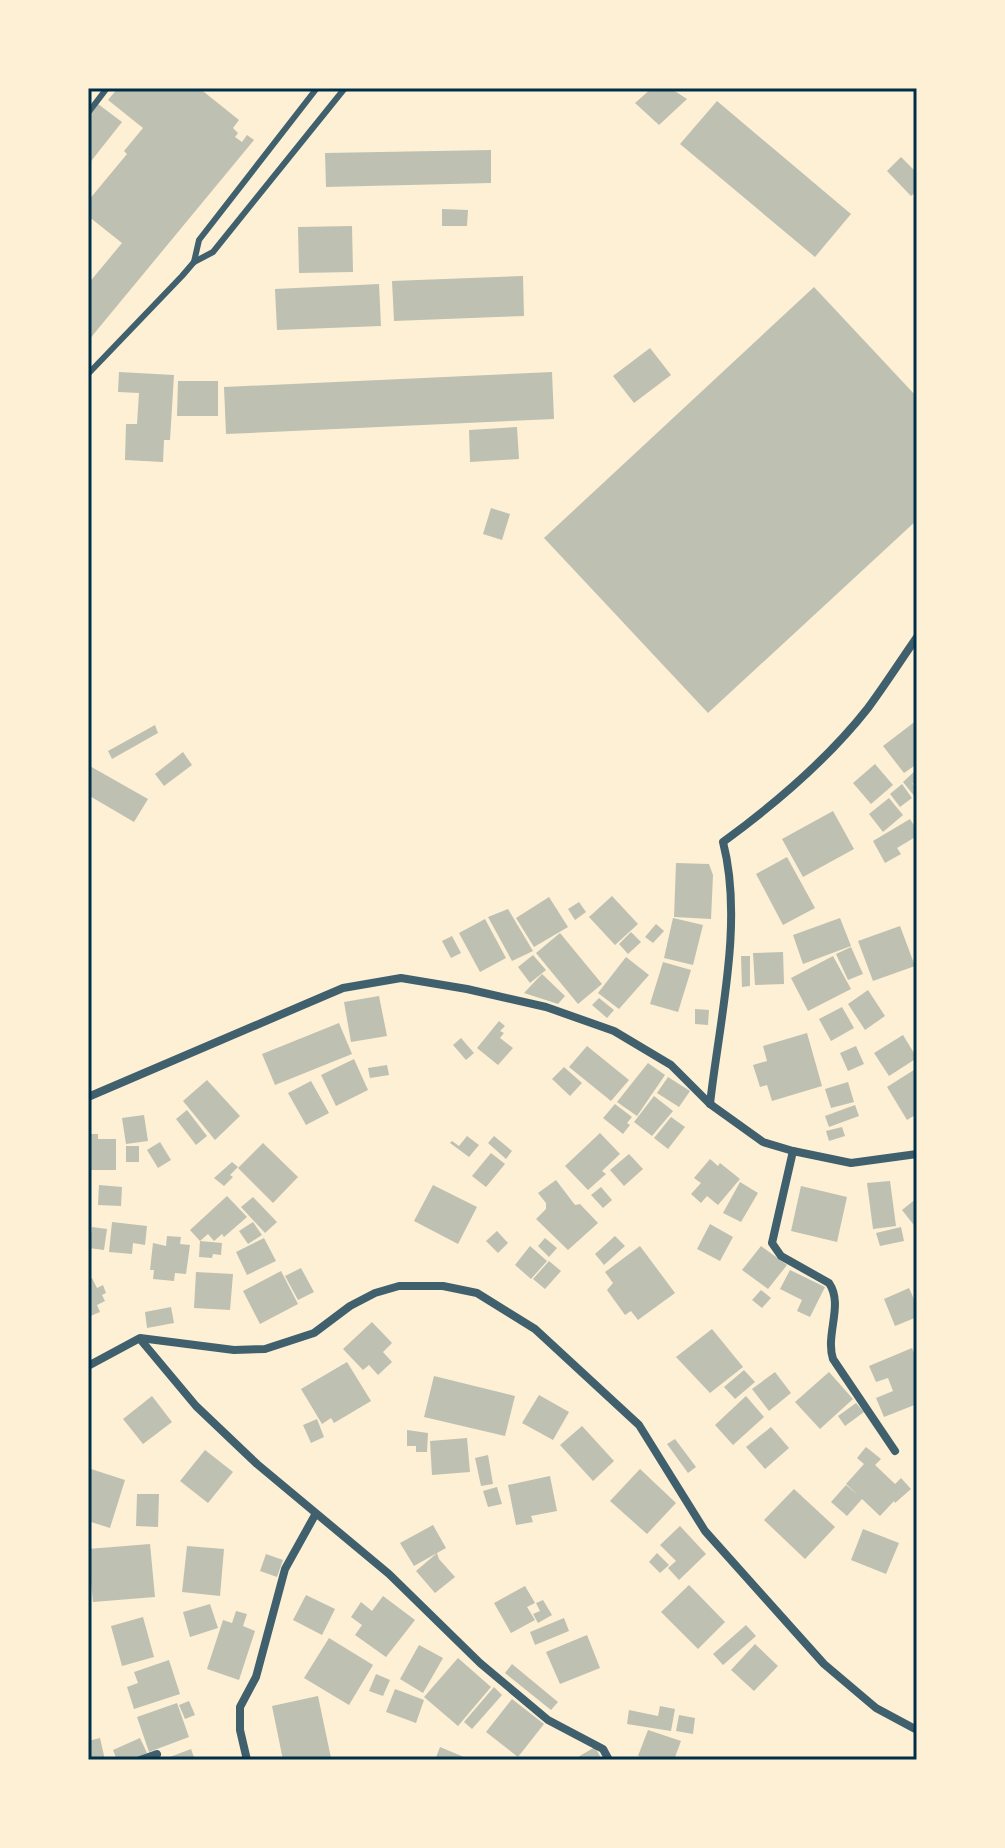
<svg xmlns="http://www.w3.org/2000/svg" width="1005" height="1848" font-family="Quicksand,sans-serif">
<style>
.building{fill:#bec0b2}
.lines{fill:none;stroke-linecap:round;stroke-linejoin:round}
.service{stroke:#3f606c;stroke-width:6}
.minor{stroke:#3f606c;stroke-width:8}
.neatline{fill:none;stroke:#003049;stroke-width:3}
</style>
<rect width="100%" height="100%" fill="#fdf0d5"/>
<!-- building -->
<g class="building">
<polygon points="118,88 199,88 239,120 233,128 238,133 235,137 242,142 247,135 254,140 88,341 88,284 122,243 88,216 88,201 127,154 124,151 143,128 108,100"/>
<polygon points="652,88 670,88 687,99 659,125 635,103"/>
<polygon points="717,101 851,214 815,257 680,144"/>
<polygon points="98,104 122,122 88,165 88,117"/>
<polygon points="491,150 491,183 326,187 325,153"/>
<polygon points="901,157 917,173 917,191 911,196 887,171"/>
<polygon points="442,209 468,210 467,226 442,226"/>
<polygon points="352,226 353,272 299,273 298,227"/>
<polygon points="523,276 524,316 394,321 392,281"/>
<polygon points="379,284 381,326 277,330 275,289"/>
<polygon points="814,287 917,397 917,520 708,713 544,538"/>
<polygon points="650,348 671,375 634,403 613,376"/>
<polygon points="119,372 174,375 170,440 164,440 163,462 125,460 126,424 137,424 139,393 118,392"/>
<polygon points="552,372 554,419 226,434 224,387"/>
<polygon points="178,381 218,381 218,416 177,416"/>
<polygon points="517,427 519,459 470,462 469,430"/>
<polygon points="491,508 510,514 502,540 483,534"/>
<polygon points="917,720 917,764 904,773 883,746"/>
<polygon points="155,725 158,733 112,759 108,751"/>
<polygon points="183,752 192,765 164,786 155,774"/>
<polygon points="875,764 893,785 871,804 853,783"/>
<polygon points="88,765 148,799 134,822 88,795"/>
<polygon points="917,769 917,787 911,782 917,789 915,797 903,782"/>
<polygon points="902,784 912,798 900,807 890,794"/>
<polygon points="889,798 903,815 883,832 869,814"/>
<polygon points="833,811 854,849 803,877 782,839"/>
<polygon points="910,819 917,830 917,836 897,848 901,854 885,863 873,841"/>
<polygon points="787,857 815,908 783,925 756,874"/>
<polygon points="676,863 709,864 713,875 711,919 674,917"/>
<polygon points="612,896 638,924 615,945 589,917"/>
<polygon points="549,897 568,927 534,947 516,918"/>
<polygon points="579,902 586,912 575,920 568,909"/>
<polygon points="508,909 533,951 512,961 488,917"/>
<polygon points="673,918 703,925 693,965 664,958"/>
<polygon points="840,918 851,946 803,964 793,935"/>
<polygon points="485,919 506,958 480,972 459,933"/>
<polygon points="656,924 664,931 653,943 645,937"/>
<polygon points="900,926 915,966 873,981 858,941"/>
<polygon points="631,932 641,942 628,954 619,944"/>
<polygon points="560,933 602,984 578,1004 536,953"/>
<polygon points="452,936 461,953 451,958 442,941"/>
<polygon points="851,947 863,974 848,980 836,954"/>
<polygon points="783,952 784,984 755,985 753,953"/>
<polygon points="533,955 546,970 530,983 518,967"/>
<polygon points="741,956 750,956 750,986 742,987"/>
<polygon points="833,956 851,989 808,1011 791,978"/>
<polygon points="626,957 649,975 619,1009 598,993"/>
<polygon points="663,962 691,970 678,1012 650,1004"/>
<polygon points="542,974 565,996 558,1004 524,993"/>
<polygon points="868,990 885,1016 865,1030 848,1004"/>
<polygon points="379,996 387,1036 351,1042 344,1002"/>
<polygon points="599,998 614,1010 607,1018 592,1005"/>
<polygon points="842,1007 854,1028 831,1041 819,1019"/>
<polygon points="695,1009 709,1010 708,1025 695,1024"/>
<polygon points="499,1021 505,1026 500,1031 504,1033 500,1038 513,1048 498,1065 477,1048"/>
<polygon points="339,1023 352,1054 275,1085 262,1054"/>
<polygon points="807,1033 822,1086 772,1101 767,1085 760,1087 753,1065 767,1061 763,1046"/>
<polygon points="903,1035 917,1058 889,1076 874,1053"/>
<polygon points="461,1038 474,1053 466,1060 453,1045"/>
<polygon points="587,1046 629,1080 611,1101 569,1067"/>
<polygon points="856,1046 864,1064 848,1071 840,1053"/>
<polygon points="354,1059 368,1090 336,1106 321,1075"/>
<polygon points="648,1063 665,1075 637,1116 617,1102"/>
<polygon points="387,1065 389,1075 370,1078 368,1068"/>
<polygon points="564,1067 582,1083 570,1096 552,1079"/>
<polygon points="917,1068 917,1114 907,1120 887,1087"/>
<polygon points="668,1077 690,1091 679,1107 657,1093"/>
<polygon points="207,1080 240,1116 215,1140 183,1101"/>
<polygon points="311,1081 329,1113 306,1125 288,1093"/>
<polygon points="848,1082 854,1102 831,1108 825,1089"/>
<polygon points="654,1096 673,1111 652,1136 634,1122"/>
<polygon points="615,1104 632,1117 627,1123 630,1125 623,1134 603,1118"/>
<polygon points="855,1105 859,1116 829,1127 825,1116"/>
<polygon points="187,1110 207,1136 196,1145 176,1119"/>
<polygon points="144,1115 148,1141 126,1144 122,1118"/>
<polygon points="671,1117 685,1127 668,1149 654,1138"/>
<polygon points="842,1127 845,1136 829,1141 826,1131"/>
<polygon points="600,1133 620,1154 602,1171 606,1174 588,1190 565,1166"/>
<polygon points="88,1134 98,1134 98,1139 116,1139 116,1170 88,1170"/>
<polygon points="467,1136 479,1145 469,1157 450,1143 452,1141 459,1146"/>
<polygon points="494,1136 512,1151 506,1159 488,1143"/>
<polygon points="160,1142 171,1160 158,1168 147,1150"/>
<polygon points="263,1143 298,1177 273,1203 238,1168"/>
<rect x="126" y="1146" width="13" height="16"/>
<polygon points="491,1153 505,1164 486,1187 472,1176"/>
<polygon points="629,1154 643,1169 624,1186 610,1170"/>
<polygon points="710,1159 718,1166 720,1163 740,1179 718,1205 707,1196 701,1203 691,1194 701,1183 694,1178"/>
<polygon points="232,1162 238,1167 230,1175 233,1177 224,1186 214,1178"/>
<polygon points="556,1180 575,1205 580,1204 598,1223 568,1250 536,1219 546,1209 546,1203 538,1193"/>
<polygon points="890,1181 896,1226 873,1229 867,1183"/>
<polygon points="740,1182 758,1193 741,1222 723,1213"/>
<polygon points="99,1185 122,1187 121,1206 98,1205"/>
<polygon points="433,1185 477,1207 458,1244 414,1221"/>
<polygon points="801,1186 847,1197 837,1242 791,1231"/>
<polygon points="601,1187 612,1200 603,1208 591,1195"/>
<polygon points="227,1196 247,1217 224,1237 222,1234 214,1241 208,1234 200,1241 190,1230"/>
<polygon points="253,1197 277,1222 265,1233 241,1207"/>
<polygon points="917,1198 917,1229 902,1210"/>
<polygon points="112,1222 147,1226 145,1245 133,1243 132,1254 109,1252"/>
<polygon points="253,1222 262,1235 248,1244 239,1231"/>
<polygon points="710,1224 733,1237 720,1261 697,1249"/>
<polygon points="92,1227 107,1229 104,1250 89,1248"/>
<polygon points="901,1227 904,1241 880,1246 876,1233"/>
<polygon points="497,1231 508,1243 498,1253 486,1241"/>
<polygon points="167,1236 181,1237 180,1244 190,1245 186,1274 175,1273 174,1281 153,1279 154,1270 150,1270 153,1243 166,1246"/>
<polygon points="615,1236 625,1246 604,1265 595,1254"/>
<polygon points="264,1238 276,1261 247,1275 236,1252"/>
<polygon points="545,1238 557,1248 549,1257 538,1246"/>
<polygon points="200,1241 222,1243 221,1255 213,1254 212,1258 199,1257"/>
<polygon points="530,1246 547,1261 531,1279 515,1265"/>
<polygon points="640,1246 675,1293 638,1320 631,1311 625,1315 607,1290 613,1283 605,1272"/>
<polygon points="761,1246 787,1265 768,1289 742,1270"/>
<polygon points="549,1261 561,1271 545,1289 533,1279"/>
<polygon points="301,1268 314,1292 298,1300 285,1276"/>
<polygon points="790,1270 825,1287 810,1317 797,1311 802,1300 780,1289"/>
<polygon points="281,1271 298,1304 260,1324 243,1291"/>
<polygon points="196,1272 233,1274 230,1310 194,1308"/>
<polygon points="92,1278 97,1288 103,1285 106,1293 102,1295 105,1301 97,1305 100,1312 88,1317 88,1280"/>
<polygon points="909,1288 917,1306 917,1317 895,1326 884,1299"/>
<polygon points="761,1290 771,1298 762,1308 752,1300"/>
<polygon points="171,1307 174,1323 147,1328 145,1312"/>
<polygon points="372,1322 392,1343 383,1352 392,1362 378,1375 369,1365 363,1370 343,1349"/>
<polygon points="712,1329 743,1367 710,1393 676,1357"/>
<polygon points="912,1348 917,1361 917,1404 884,1417 876,1398 893,1391 888,1378 876,1382 869,1366"/>
<polygon points="347,1362 371,1401 334,1423 331,1418 322,1424 301,1389"/>
<polygon points="744,1370 755,1382 735,1399 724,1387"/>
<polygon points="775,1372 791,1393 769,1411 752,1389"/>
<polygon points="829,1372 853,1399 820,1429 795,1402"/>
<polygon points="434,1376 515,1396 505,1436 424,1417"/>
<polygon points="539,1395 569,1412 553,1440 522,1423"/>
<polygon points="152,1396 172,1422 143,1444 123,1419"/>
<polygon points="746,1396 764,1417 733,1445 715,1425"/>
<polygon points="856,1403 864,1412 845,1426 838,1416"/>
<polygon points="317,1419 324,1437 311,1443 303,1425"/>
<polygon points="582,1426 614,1461 593,1481 560,1445"/>
<polygon points="771,1427 789,1448 765,1469 746,1447"/>
<polygon points="407,1430 428,1433 427,1452 416,1452 416,1446 407,1446"/>
<polygon points="467,1438 470,1472 432,1475 430,1441"/>
<polygon points="675,1439 696,1467 688,1473 667,1444"/>
<polygon points="866,1447 881,1459 875,1465 895,1484 901,1478 911,1489 895,1503 894,1501 880,1516 862,1499 847,1516 831,1502 846,1485 858,1495 846,1484 864,1464 857,1458"/>
<polygon points="205,1450 233,1472 208,1503 180,1481"/>
<polygon points="488,1455 493,1484 481,1486 475,1458"/>
<polygon points="91,1469 125,1480 110,1528 88,1521 88,1479"/>
<polygon points="640,1469 676,1503 647,1534 610,1501"/>
<polygon points="550,1476 557,1511 531,1516 533,1522 516,1525 508,1485"/>
<polygon points="497,1487 502,1504 488,1507 483,1491"/>
<polygon points="794,1489 835,1527 805,1559 764,1520"/>
<polygon points="137,1494 159,1494 158,1527 136,1526"/>
<polygon points="433,1525 446,1548 437,1553 439,1559 455,1577 435,1593 416,1571 437,1553 414,1566 400,1543"/>
<polygon points="680,1526 706,1554 679,1580 668,1568 676,1561 660,1545"/>
<polygon points="863,1529 899,1543 886,1574 851,1560"/>
<polygon points="150,1544 155,1597 93,1602 88,1549"/>
<polygon points="187,1546 224,1549 220,1596 182,1592"/>
<polygon points="657,1553 669,1565 660,1573 649,1562"/>
<polygon points="266,1554 283,1560 277,1577 260,1571"/>
<polygon points="689,1585 725,1622 698,1649 661,1612"/>
<polygon points="525,1586 535,1603 527,1607 535,1620 511,1633 494,1603"/>
<polygon points="306,1595 335,1609 322,1635 293,1620"/>
<polygon points="383,1596 415,1620 386,1657 355,1635 362,1625 351,1617 361,1602 372,1611"/>
<polygon points="543,1600 552,1615 538,1623 533,1614 540,1611 536,1603"/>
<polygon points="210,1604 218,1628 190,1637 183,1612"/>
<polygon points="236,1611 247,1614 243,1626 255,1631 239,1680 207,1669 223,1620 232,1623"/>
<polygon points="143,1617 154,1657 122,1666 111,1626"/>
<polygon points="564,1618 569,1631 535,1645 530,1632"/>
<polygon points="746,1625 756,1636 723,1665 713,1654"/>
<polygon points="587,1635 600,1668 560,1684 546,1652"/>
<polygon points="329,1638 373,1665 349,1705 304,1678"/>
<polygon points="755,1644 778,1666 754,1691 731,1670"/>
<polygon points="419,1645 443,1658 423,1693 400,1679"/>
<polygon points="458,1658 491,1687 458,1726 424,1697"/>
<polygon points="169,1660 180,1694 134,1709 127,1687 138,1683 134,1672"/>
<polygon points="512,1664 558,1702 551,1710 505,1673"/>
<polygon points="376,1674 390,1680 383,1696 369,1691"/>
<polygon points="494,1687 502,1695 472,1729 464,1722"/>
<polygon points="395,1689 424,1700 416,1723 386,1712"/>
<polygon points="318,1696 331,1758 283,1760 272,1706"/>
<polygon points="512,1699 544,1724 518,1757 486,1732"/>
<polygon points="189,1701 195,1715 185,1719 179,1705"/>
<polygon points="177,1703 189,1737 149,1752 137,1717"/>
<polygon points="660,1706 675,1709 671,1731 627,1724 629,1710 658,1716"/>
<polygon points="679,1715 695,1718 693,1734 676,1731"/>
<polygon points="648,1730 681,1741 674,1760 648,1760 638,1756"/>
<polygon points="100,1738 105,1760 88,1760 88,1741"/>
<polygon points="140,1738 147,1753 131,1760 117,1760 113,1750"/>
<polygon points="440,1747 471,1760 435,1760"/>
<polygon points="595,1747 602,1760 573,1760"/>
<polygon points="191,1749 195,1760 162,1760"/>
</g>
<g class="lines">
<!-- service -->
<g class="service">
<polyline points="88,113 107,88"/>
<polyline points="194,262 213,252 345,88"/>
<polyline points="88,374 182,276 194,262 199,240 317,88"/>
</g>
<!-- minor -->
<g class="minor">
<polyline points="88,1097 343,988 401,978 467,989 546,1007 614,1031 671,1065 710,1104 763,1142 793,1151 851,1163 917,1154"/>
<path d="M710,1104C719,1022 744,922 723,842C775,804 828,759 868,708C885,685 901,660 917,637"/>
<path d="M793,1151L772,1243L781,1256L829,1283C844,1305 825,1334 833,1359L895,1451"/>
<polyline points="140,1339 196,1406 257,1464 389,1574 480,1663 548,1720 603,1749 609,1760"/>
<polyline points="88,1366 140,1338 234,1350 265,1349 314,1333 350,1306 375,1293 399,1286 443,1286 477,1293 535,1329 639,1425 705,1531 824,1664 876,1708 917,1730"/>
<polyline points="140,1760 157,1754"/>
<polyline points="247,1760 240,1730 240,1707 256,1677 285,1569 315,1515"/>
</g>
</g>
<!-- border -->
<rect width="1005" height="1848" fill="none" stroke="#fdf0d5" stroke-width="180"/>
<rect x="90" y="90" width="825" height="1668" class="neatline"/>
</svg>
